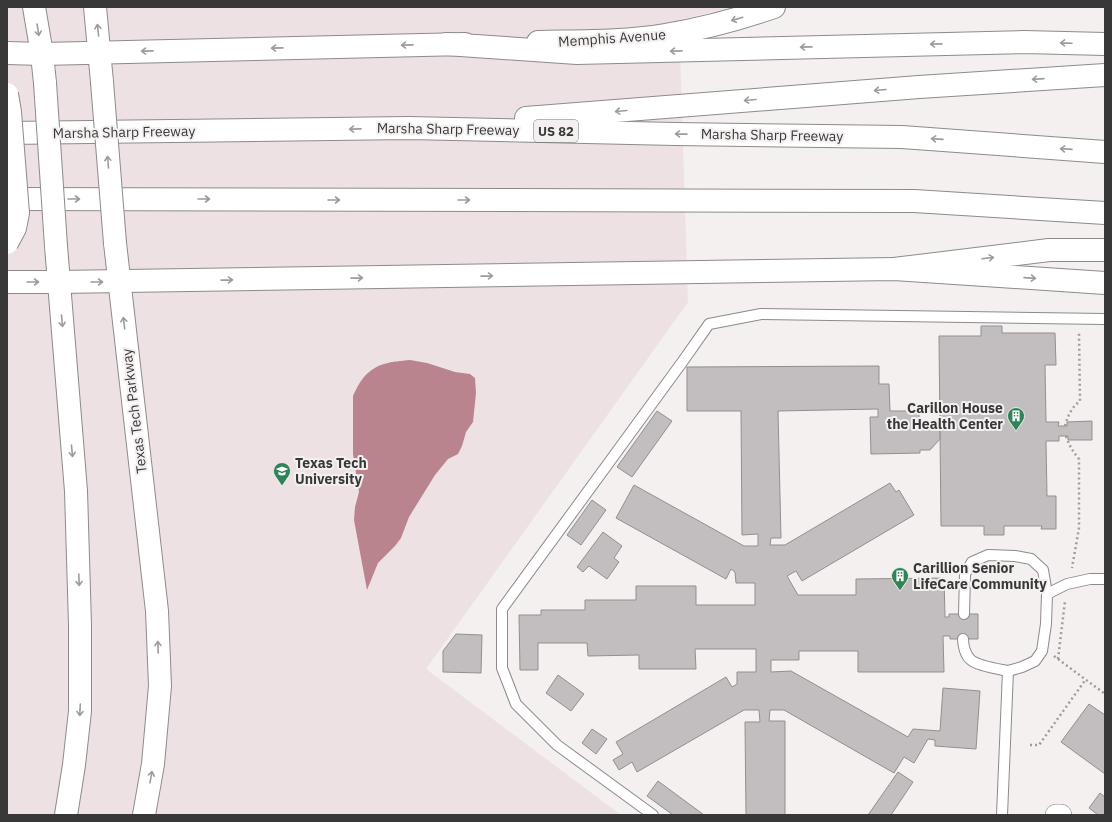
<svg xmlns="http://www.w3.org/2000/svg" width="1112" height="822" font-family="'IBM Plex Sans',sans-serif">
<style>
.built{fill:#ede1e3}
.water{fill:#b9848e}
.building{fill:#c2bebf;stroke:#928f8f}
.lines{fill:none;stroke-linecap:round;stroke-linejoin:round}
.lane-casing{stroke:#8e8a8b;stroke-width:12}
.street-casing{stroke:#8e8a8b;stroke-width:22}
.secondary-casing{stroke:#8e8a8b;stroke-width:24}
.highway-casing{stroke:#8e8a8b;stroke-width:24}
.path{stroke:#9e9c9c;stroke-width:2.5;stroke-dasharray:2 3;stroke-linecap:butt}
.lane{stroke:#fff;stroke-width:10}
.street{stroke:#fff;stroke-width:21}
.secondary{stroke:#fff;stroke-width:22}
.highway{stroke:#fff;stroke-width:22}
.secondary-bridge-casing{stroke:#8e8a8b;stroke-width:24;stroke-linecap:butt}
.highway-bridge-casing{stroke:#8e8a8b;stroke-width:24;stroke-linecap:butt}
.secondary-bridge{stroke:#fff;stroke-width:22}
.highway-bridge{stroke:#fff;stroke-width:22}
.oneway{stroke:#9c9c9c}
.labels{text-anchor:middle;stroke-width:4;stroke-linejoin:round;paint-order:stroke}
.shield{fill:#f4f0f0;stroke:#716f6f;stroke-width:1}
.shield-label{font-size:13px;font-weight:bold;fill:#393838}
.street-label{font-size:14px;fill:#393838;stroke:#f4f0f0}
.poi-label{font-size:14px;font-weight:bold;fill:#393838;stroke:#f4f0f0;text-anchor:start}
</style>
<rect width="100%" height="100%" fill="#f4f0f0"/>
<!-- built -->
<polygon class="built" points="7,7 734,7 679,20 688,302 426,669 621,815 7,815"/>
<!-- water -->
<path class="water" d="M410,360L427,363L455,372L470,374L475,378L476,393L473,422L466,432L462,446L458,454L448,459L435,475L409,517L401,538L395,546L378,563L367,590L354,520L355,507L359,492L353,454V396C356,389 359,383 364,377C378,362 391,362 410,360Z"/>
<!-- building -->
<g class="building">
<polygon points="981,326 1002,326 1002,333 1055,333 1056,365 1045,365 1046,422 1059,422 1058,426 1067,426 1067,422 1092,421 1092,440 1068,440 1068,436 1059,436 1059,441 1046,441 1047,496 1056,496 1056,529 1041,529 1042,526 1004,526 1004,535 984,535 984,526 941,526 939,336 981,336"/>
<polygon points="879,366 879,384 889,384 890,411 919,411 919,423 940,423 940,439 930,450 920,450 920,453 871,454 870,417 878,417 878,409 778,411 781,538 771,538 770,545 785,545 890,483 896,492 899,490 914,515 802,581 796,571 787,576 798,595 856,595 856,579 944,578 945,617 949,617 949,614 978,614 978,639 950,639 950,636 943,636 944,672 858,672 858,651 799,651 799,660 771,660 771,672 791,671 908,737 913,729 940,731 943,688 980,691 976,749 935,746 935,740 928,739 914,763 904,757 894,773 784,710 770,710 769,721 785,721 785,815 746,815 745,722 760,722 759,710 744,710 637,772 632,762 619,770 613,760 623,754 616,742 726,677 732,687 737,684 737,672 756,672 756,649 695,649 696,669 639,669 639,655 588,656 587,643 538,643 538,670 520,670 519,615 541,615 541,610 585,610 585,600 636,600 636,586 696,586 696,605 755,605 755,583 736,583 735,572 731,569 726,579 616,518 634,485 744,546 758,546 758,534 742,535 741,411 687,411 687,367"/>
<polygon points="657,411 672,421 632,477 617,467"/>
<polygon points="592,500 606,510 581,545 567,535"/>
<polygon points="603,532 622,546 614,558 619,562 607,579 589,566 583,572 577,567"/>
<polygon points="456,634 482,635 481,673 443,672 443,651"/>
<polygon points="558,675 584,694 571,711 546,693"/>
<polygon points="1089,704 1105,715 1105,774 1061,742"/>
<polygon points="592,729 607,739 596,754 582,743"/>
<polygon points="898,772 913,782 891,815 868,815"/>
<polygon points="658,781 704,815 673,815 647,796"/>
<polygon points="1100,793 1105,797 1105,815 1098,815 1089,808"/>
</g>
<g class="lines">
<defs>
<g id="lane">
<polyline points="964,614 965,574 972,562 988,555 1015,556 1031,559 1043,570 1047,594"/>
<path d="M963,639C963,645 965,655 971,660C978,666 998,669 1008,671"/>
<polyline points="653,815 557,745 516,704 502,668 502,609 683,361 709,324 761,314 1105,319"/>
<polyline points="1002,815 1008,671 1022,667 1035,661 1042,651 1046,624 1047,594 1067,584 1090,579 1105,579"/>
</g>
<polyline id="street" points="1056,815 1061,815"/>
<g id="secondary">
<polyline points="34,7 42,54 45,83"/>
<polyline points="95,7 102,82"/>
<path d="M538,42C580,41 623,42 665,35C702,29 739,19 774,7"/>
<polyline points="42,54 465,44"/>
<polyline points="115,243 157,611 160,686 153,764 144,815"/>
<polyline points="56,246 76,491 80,625 80,711 74,765 66,815"/>
<polyline points="58,282 894,269 1105,283"/>
</g>
<g id="highway">
<polyline points="446,44 577,53 1024,42 1105,44"/>
<polyline points="7,53 42,54"/>
<polyline points="526,118 919,87 1105,75"/>
<polyline points="7,133 409,128 675,134 902,137 1105,152"/>
<polyline points="7,199 914,201 1105,213"/>
<polyline points="894,269 1049,250 1105,250"/>
<polyline points="7,282 58,282"/>
</g>
</defs>
<!-- lane casing -->
<use href="#lane" class="lane-casing"/>
<!-- street casing -->
<use href="#street" class="street-casing"/>
<!-- secondary casing -->
<use href="#secondary" class="secondary-casing"/>
<!-- highway casing -->
<use href="#highway" class="highway-casing"/>
<!-- path -->
<g class="path">
<path d="M1065,426C1068,415 1072,407 1080,401L1079,333"/>
<path d="M1066,436C1069,445 1073,452 1079,459V528L1072,568"/>
<polyline points="1054,656 1105,694"/>
<polyline points="1058,659 1065,601"/>
<polyline points="1030,745 1039,745 1086,679"/>
</g>
<!-- lane -->
<use href="#lane" class="lane"/>
<!-- street -->
<use href="#street" class="street"/>
<!-- secondary -->
<use href="#secondary" class="secondary"/>
<!-- highway -->
<use href="#highway" class="highway"/>
<defs>
<g id="secondary-bridge">
<polyline points="102,82 115,243"/>
<polyline points="45,83 56,246"/>
</g>
<polyline id="highway-bridge" points="7,94 10,112 18,213 15,228 7,243"/>
</defs>
<!-- secondary-bridge casing -->
<use href="#secondary-bridge" class="secondary-bridge-casing"/>
<!-- highway-bridge casing -->
<use href="#highway-bridge" class="highway-bridge-casing"/>
<!-- secondary-bridge -->
<use href="#secondary-bridge" class="secondary-bridge"/>
<!-- highway-bridge -->
<use href="#highway-bridge" class="highway-bridge"/>
</g>
<!-- one-way arrows -->
<defs><path id="oneway-shaft" d="M-6 0H5M1.5-3L5.5 0L1.5 3" fill="none" stroke-width="1.6" stroke-linecap="round" stroke-linejoin="round"/></defs>
<g class="oneway">
<use href="#oneway-shaft" transform="translate(737 19) rotate(164)"/>
<use href="#oneway-shaft" transform="translate(38 30) rotate(81)"/>
<use href="#oneway-shaft" transform="translate(98 30) rotate(-96)"/>
<use href="#oneway-shaft" transform="translate(1066 43) rotate(-178)"/>
<use href="#oneway-shaft" transform="translate(936 44) rotate(179)"/>
<use href="#oneway-shaft" transform="translate(407 45) rotate(179)"/>
<use href="#oneway-shaft" transform="translate(806 47) rotate(179)"/>
<use href="#oneway-shaft" transform="translate(277 48) rotate(179)"/>
<use href="#oneway-shaft" transform="translate(147 51) rotate(179)"/>
<use href="#oneway-shaft" transform="translate(676 51) rotate(179)"/>
<use href="#oneway-shaft" transform="translate(1038 79) rotate(176)"/>
<use href="#oneway-shaft" transform="translate(880 90) rotate(175)"/>
<use href="#oneway-shaft" transform="translate(750 100) rotate(175)"/>
<use href="#oneway-shaft" transform="translate(621 111) rotate(175)"/>
<use href="#oneway-shaft" transform="translate(355 129) rotate(179)"/>
<use href="#oneway-shaft" transform="translate(681 134) rotate(-179)"/>
<use href="#oneway-shaft" transform="translate(937 139) rotate(-176)"/>
<use href="#oneway-shaft" transform="translate(1066 149) rotate(-176)"/>
<use href="#oneway-shaft" transform="translate(108 162) rotate(-95)"/>
<use href="#oneway-shaft" transform="translate(74 199)"/>
<use href="#oneway-shaft" transform="translate(204 199)"/>
<use href="#oneway-shaft" transform="translate(334 200)"/>
<use href="#oneway-shaft" transform="translate(464 200)"/>
<use href="#oneway-shaft" transform="translate(988 258) rotate(-7)"/>
<use href="#oneway-shaft" transform="translate(487 276) rotate(-1)"/>
<use href="#oneway-shaft" transform="translate(357 278) rotate(-1)"/>
<use href="#oneway-shaft" transform="translate(1030 278) rotate(4)"/>
<use href="#oneway-shaft" transform="translate(227 280) rotate(-1)"/>
<use href="#oneway-shaft" transform="translate(33 282)"/>
<use href="#oneway-shaft" transform="translate(97 282)"/>
<use href="#oneway-shaft" transform="translate(62 321) rotate(85)"/>
<use href="#oneway-shaft" transform="translate(124 323) rotate(-97)"/>
<use href="#oneway-shaft" transform="translate(72 451) rotate(85)"/>
<use href="#oneway-shaft" transform="translate(79 580) rotate(88)"/>
<use href="#oneway-shaft" transform="translate(158 647) rotate(-92)"/>
<use href="#oneway-shaft" transform="translate(80 710) rotate(93)"/>
<use href="#oneway-shaft" transform="translate(151 777) rotate(-80)"/>
</g>
<!-- icons -->
<defs>
<symbol id="building-pin" viewBox="-11 -11 22 30"><path d="M0 17L-7.5 6A9.5 9.5 0 1 1 7.5 6Z" fill="#2e8457" stroke="#f4f0f0"/><path d="M-4-6H4V6H1V3H-1V6H-4ZM-2.5-4.3h1.7v1.8h-1.7ZM.8-4.3h1.7v1.8H.8ZM-2.5-1h1.7V.8h-1.7ZM.8-1h1.7V.8H.8Z" fill="#fff"/></symbol>
<symbol id="university-pin" viewBox="-11 -11 22 30"><path d="M0 17L-7.5 6A9.5 9.5 0 1 1 7.5 6Z" fill="#2e8457" stroke="#f4f0f0"/><path d="M0-5L7-2L0 1L-7-2ZM-4 1L0 2.5L4 1V4Q0 6-4 4Z" fill="#fff"/></symbol>
</defs>
<g fill-rule="evenodd">
<use href="#building-pin" x="1006" y="406" width="20" height="27"/>
<use href="#university-pin" x="272" y="461" width="20" height="27"/>
<use href="#building-pin" x="890" y="566" width="20" height="27"/>
</g>
<g class="labels">
<!-- shield labels -->
<rect class="shield" x="534" y="120" width="44" height="22" rx="3"/>
<g class="shield-label">
<text x="556" y="136">US 82</text>
</g>
<!-- street labels -->
<g class="street-label">
<text transform="translate(612 38) rotate(-4)" y="5">Memphis Avenue</text>
<text transform="translate(448 129) rotate(1)" y="5">Marsha Sharp Freeway</text>
<text transform="translate(124 132) rotate(-1)" y="5">Marsha Sharp Freeway</text>
<text transform="translate(772 135) rotate(1)" y="5">Marsha Sharp Freeway</text>
<text transform="translate(134 411) rotate(-97)" y="5">Texas Tech Parkway</text>
</g>
<!-- poi labels -->
<g class="poi-label">
<text x="1003" y="413" text-anchor="end">Carillon House<tspan x="1003" dy="16">the Health Center</tspan></text>
<text x="295" y="468">Texas Tech<tspan x="295" dy="16">University</tspan></text>
<text x="913" y="573">Carillion Senior<tspan x="913" dy="16">LifeCare Community</tspan></text>
</g>
</g>
<!-- border -->
<rect width="1112" height="822" fill="none" stroke="#393838" stroke-width="16"/>
</svg>
